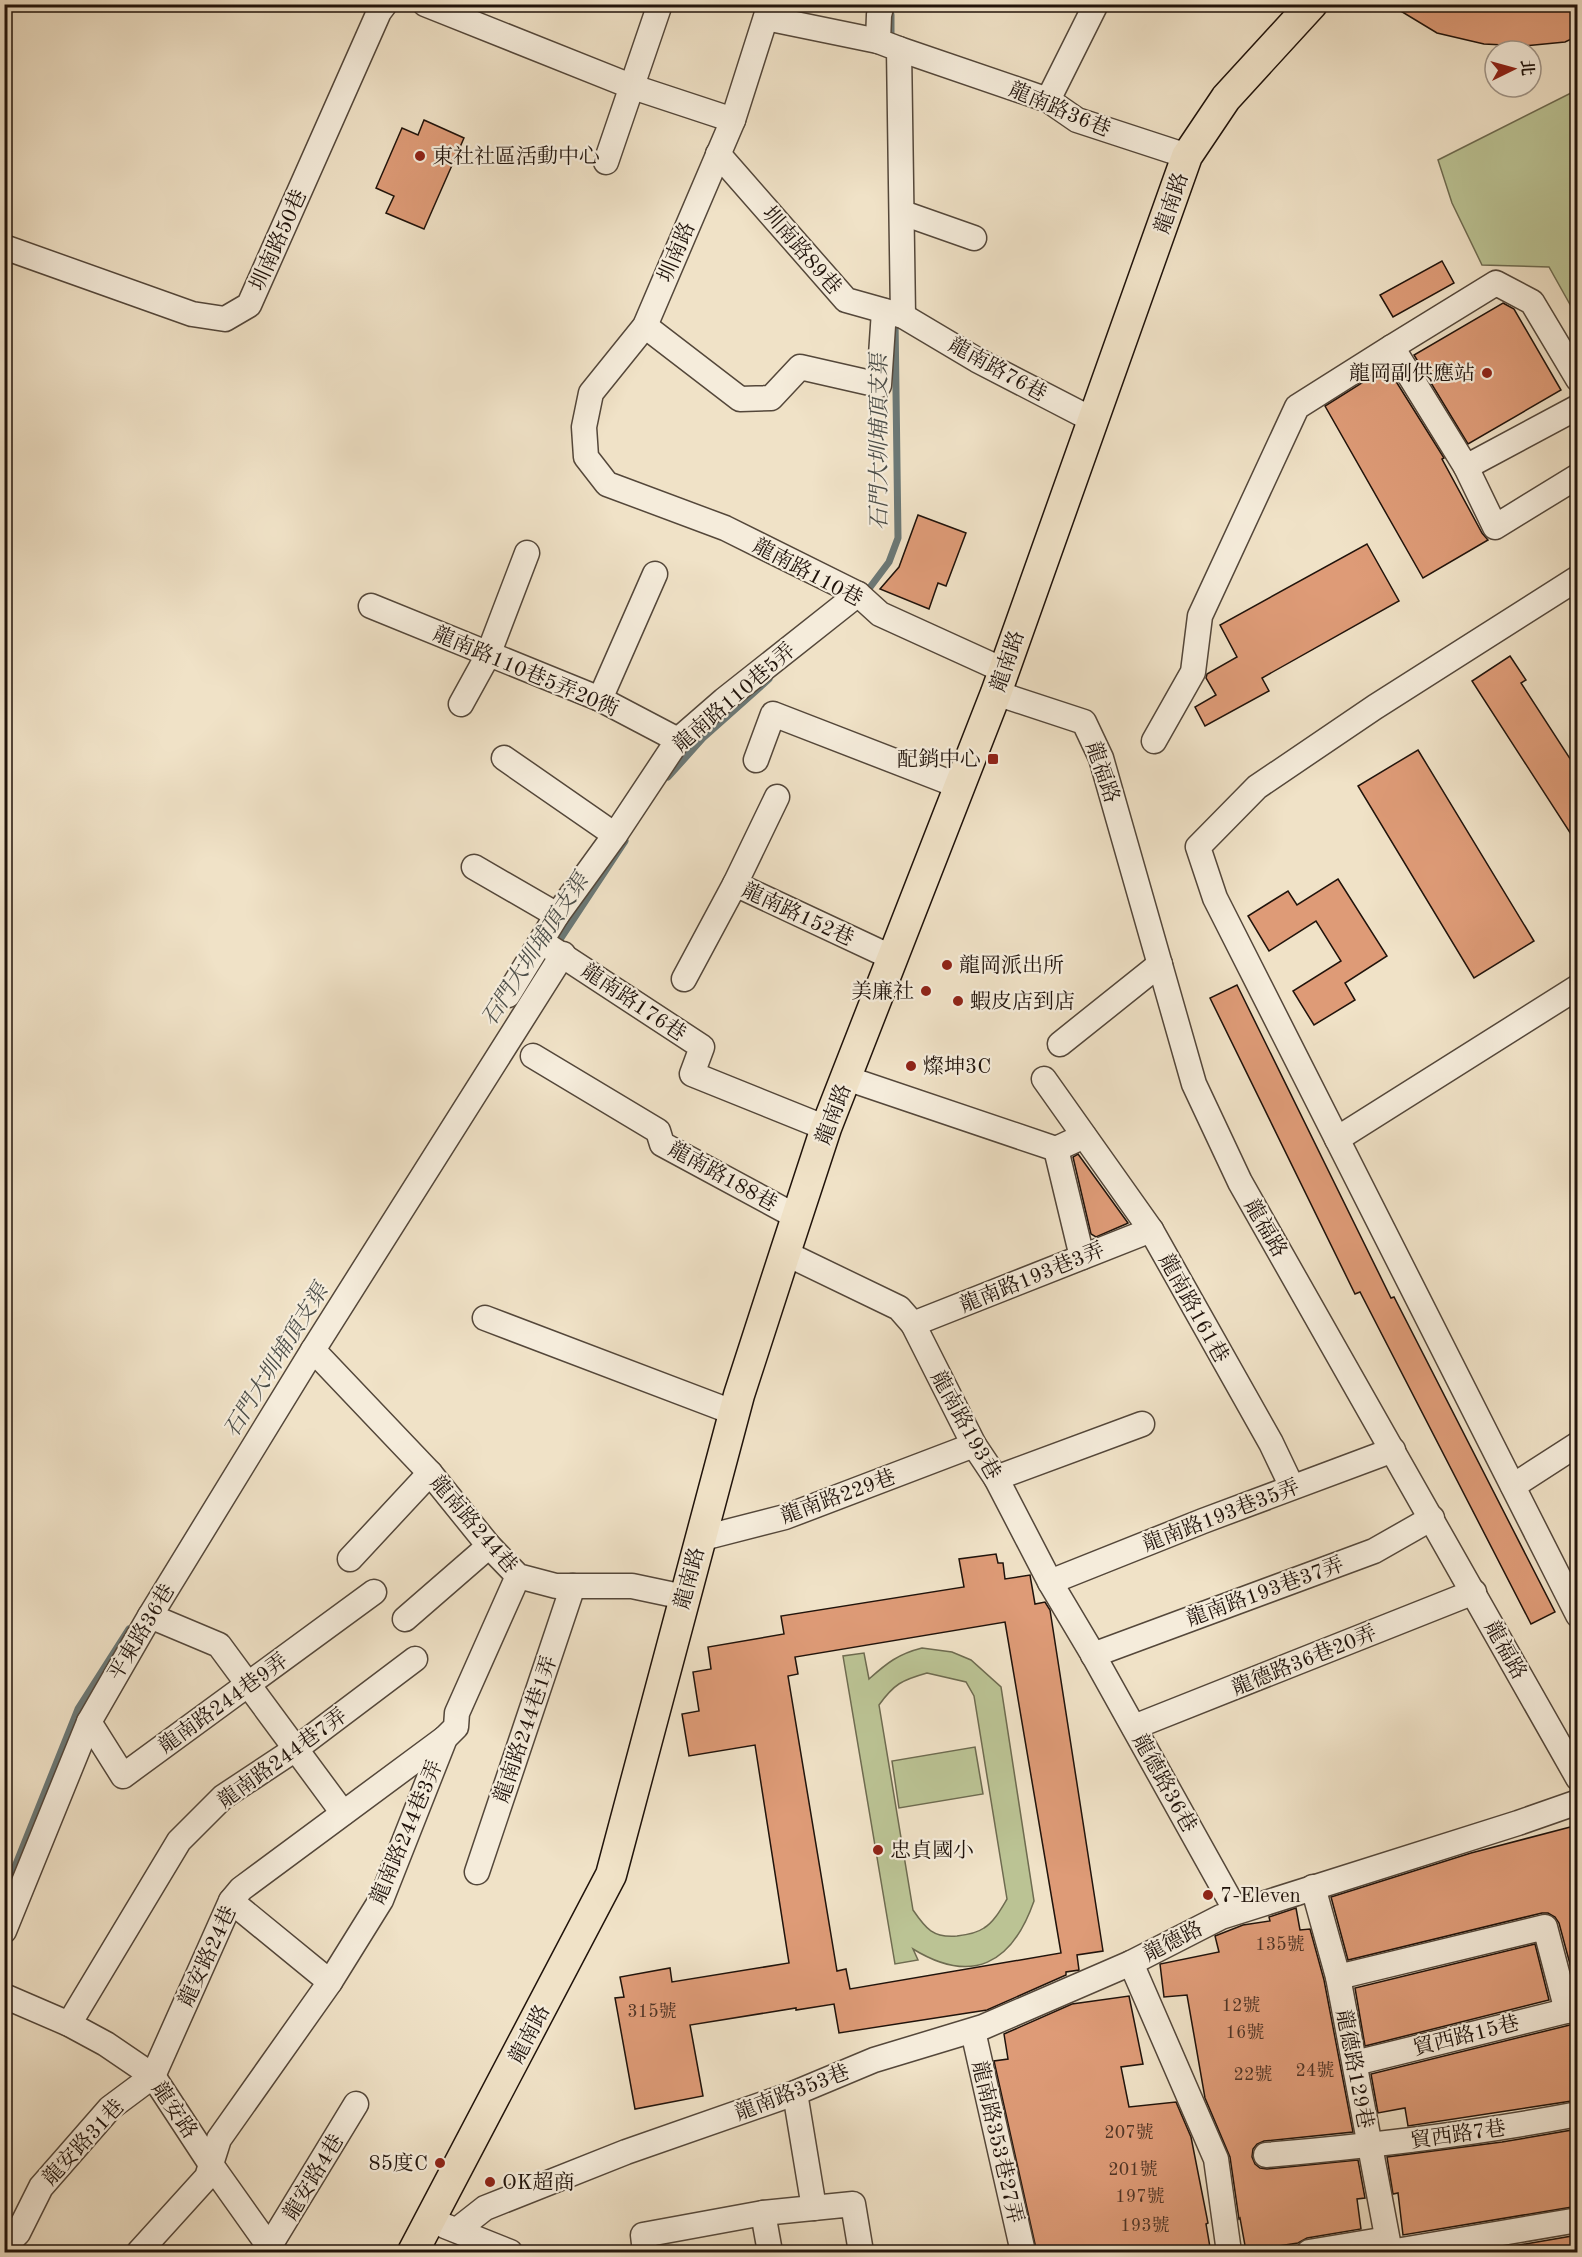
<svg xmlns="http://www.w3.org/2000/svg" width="1582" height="2257" font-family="'Old Standard TT','Noto Serif TC',serif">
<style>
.green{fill:#bbc394;stroke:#6e6b50;stroke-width:1.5;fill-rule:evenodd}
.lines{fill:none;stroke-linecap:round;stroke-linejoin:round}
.stream{stroke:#6b7876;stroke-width:7}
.building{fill:#de9b77;stroke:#20130b;stroke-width:1.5;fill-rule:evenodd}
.minor-casing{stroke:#54473a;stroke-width:27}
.major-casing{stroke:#20130b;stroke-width:33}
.minor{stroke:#f5ecdb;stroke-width:24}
.major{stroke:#f0e2c7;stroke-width:30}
.poi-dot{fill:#8f2418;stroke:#f5ecdb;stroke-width:2}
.labels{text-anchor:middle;stroke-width:4.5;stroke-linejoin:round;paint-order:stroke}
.number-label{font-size:18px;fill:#503526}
.street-label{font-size:21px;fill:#20130b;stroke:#f5ecdb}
.poi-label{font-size:21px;fill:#20130b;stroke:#f5ecdb;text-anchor:start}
.water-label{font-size:22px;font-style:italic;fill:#4c4e49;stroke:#f5ecdb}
</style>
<rect width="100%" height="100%" fill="#f0e2c7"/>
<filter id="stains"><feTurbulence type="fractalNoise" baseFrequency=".00333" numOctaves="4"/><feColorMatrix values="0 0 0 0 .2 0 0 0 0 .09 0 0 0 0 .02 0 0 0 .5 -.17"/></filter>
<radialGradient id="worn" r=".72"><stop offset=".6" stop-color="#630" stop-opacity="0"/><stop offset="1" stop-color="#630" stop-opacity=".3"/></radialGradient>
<!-- green -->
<g class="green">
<polygon points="1577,90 1577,89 1577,317 1549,267 1482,265 1452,203 1438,160"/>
<path d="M922,1648L952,1652L971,1660L1001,1687L1034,1901C1012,1964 972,1985 913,1949L918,1960L895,1964L843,1656L864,1653L869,1679C887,1663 898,1654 922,1648ZM927,1673L966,1682L974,1696L1007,1899C1001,1909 994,1922 984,1928C977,1933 966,1935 957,1936C933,1938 926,1929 913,1910L879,1705C894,1684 902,1680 927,1673Z"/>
<polygon points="975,1747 983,1794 899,1808 892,1761"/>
</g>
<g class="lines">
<!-- stream -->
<g class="stream">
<polyline points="891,15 891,40"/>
<polyline points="865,594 889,562 898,538 895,318"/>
<polyline points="668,777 703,738 769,679"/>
<polyline points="555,947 625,841"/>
<polyline points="4,1894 78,1709 129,1629"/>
</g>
</g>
<!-- building -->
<g class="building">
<polygon points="1389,4 1578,4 1578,36 1565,42 1524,46 1484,44 1437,33"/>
<polygon points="424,120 464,138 424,229 386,213 394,196 376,188 402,128 418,135"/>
<polygon points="1442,261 1454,283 1393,317 1380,295"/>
<polygon points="1503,303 1514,309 1561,390 1468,444 1414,355"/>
<polygon points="1387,367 1444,458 1442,459 1482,533 1488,540 1423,578 1325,406"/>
<polygon points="918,515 966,533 946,586 938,583 929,609 880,589 899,567"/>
<polygon points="1367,544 1399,601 1262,678 1269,691 1205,726 1195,707 1216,695 1206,678 1207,674 1237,657 1220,625"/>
<polygon points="1510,656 1526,680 1521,683 1578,771 1578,845 1472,681"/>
<polygon points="1418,750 1534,941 1474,978 1358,786"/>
<polygon points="1338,879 1387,956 1345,983 1355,1000 1314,1025 1293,991 1341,961 1316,921 1269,951 1248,916 1288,891 1297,905"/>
<polygon points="1237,985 1391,1298 1394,1297 1555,1612 1531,1624 1360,1292 1355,1294 1210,998"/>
<polygon points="1078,1154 1128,1223 1126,1224 1096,1237 1091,1234 1073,1157"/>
<path d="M996,1554L998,1563H1003L1005,1579L1030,1575L1035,1604L1045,1602L1050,1610L1103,1951L1077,1955L1079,1970L1066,1972V1975L987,2010L839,2033L834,2004L796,2010V2008L690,2025L703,2096L635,2109L615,1998L624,1997L620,1977L670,1968L672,1982L789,1963L755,1745L689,1756L682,1714L699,1711L693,1672L711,1669L708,1647L784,1634L781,1616L964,1587L959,1559ZM1005,1622L1061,1953L850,1989L846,1969L837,1971L788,1676L798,1674L795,1657Z"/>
<polygon points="1578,1825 1578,1994 1559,1923 1555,1917 1548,1913 1542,1913 1348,1960 1331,1897 1471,1853"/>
<polygon points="1296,1908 1300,1930 1310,1929 1324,1980 1353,2132 1264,2141 1257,2144 1253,2149 1252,2157 1255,2164 1260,2168 1267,2169 1358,2160 1365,2198 1357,2199 1361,2229 1307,2238 1298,2243 1246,2251 1240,2218 1239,2219 1230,2157 1205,2098 1187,1995 1164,1997 1160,1964 1219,1952 1215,1936 1243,1925 1270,1921 1269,1917"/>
<polygon points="1535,1944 1549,2000 1365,2046 1355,1988"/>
<polygon points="1129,1996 1143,2064 1121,2067 1129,2107 1176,2102 1191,2137 1208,2223 1206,2224 1211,2253 1037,2253 994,2061 1008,2059 1004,2034 1072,2004"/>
<polygon points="1578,2023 1578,2100 1408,2126 1405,2108 1378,2113 1371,2074"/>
<polygon points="1578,2129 1578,2206 1403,2235 1398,2193 1393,2194 1387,2157 1502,2142"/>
<polygon points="1578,2235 1578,2253 1472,2253"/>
</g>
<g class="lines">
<defs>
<g id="minor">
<polyline points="425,4 633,87 733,120"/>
<polyline points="770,4 733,120 645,326 591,393 584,427 586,457 607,484 725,528 858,594 880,614 1003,670"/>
<polyline points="882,4 879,15 878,41 899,49 903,316"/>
<polyline points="766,18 878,41"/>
<polyline points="899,49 1048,100 1077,120 1187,156"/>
<polyline points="1048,100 1096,4"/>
<polyline points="718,154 846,300 903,316 977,360 1093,420"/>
<polyline points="606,162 660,4"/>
<polyline points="903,213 974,238"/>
<polyline points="4,247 192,314 225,319 249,305 379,12 385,4"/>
<polyline points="645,326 740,399 771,398 800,367 879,385 884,311"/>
<polyline points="1392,347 1496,283 1532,302 1578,379"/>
<polyline points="1466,467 1495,527 1578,476"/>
<polyline points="1578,578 1375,707 1257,787 1198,847 1215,898 1578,1615"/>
<polyline points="371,606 600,699 678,740"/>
<polyline points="996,693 1084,722 1101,758 1194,1084 1240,1182 1578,1778"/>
<polyline points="600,699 655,574"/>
<polyline points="461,704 488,655 527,553"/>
<polyline points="1154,741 1193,672 1200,616 1297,407 1392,347 1466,467 1578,407"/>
<polyline points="504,758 615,835"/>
<polyline points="756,760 773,714 959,786"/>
<polyline points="474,867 557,915"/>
<polyline points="735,884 777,797"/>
<polyline points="548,946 702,1047 692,1074 826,1128"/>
<polyline points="684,979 735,884 893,958"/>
<polyline points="508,995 557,915 615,835 678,740 724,700 858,594"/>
<polyline points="1060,1044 1160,964"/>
<polyline points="533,1056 658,1131 662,1144 797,1217"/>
<polyline points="846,1078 1056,1149 1084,1136"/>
<polyline points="1044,1079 1151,1230 1271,1443 1292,1487"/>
<polyline points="1337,1139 1578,987"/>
<polyline points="1056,1149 1082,1257"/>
<polyline points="785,1253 899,1308 913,1324 974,1445 996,1478 1050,1582 1091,1651 1236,1911"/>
<polyline points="485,1318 735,1413"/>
<polyline points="913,1324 1151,1230"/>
<polyline points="313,1350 430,1473 489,1546 518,1576 556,1586 632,1586 684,1597"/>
<polyline points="996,1478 1142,1424"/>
<polyline points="1513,1486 1578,1444"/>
<polyline points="699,1539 785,1517 974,1445"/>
<polyline points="350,1559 430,1473"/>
<polyline points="1050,1582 1203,1521 1393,1450"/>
<polyline points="150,1616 219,1645 343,1813"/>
<polyline points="405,1619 489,1546"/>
<polyline points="1093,1655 1374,1551 1432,1518"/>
<polyline points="89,1722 123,1776 374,1592"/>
<polyline points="1134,1727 1474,1592"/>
<polyline points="477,1872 573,1586"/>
<polyline points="1313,1887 1338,1977 1390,2252"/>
<polyline points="231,1901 330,1982"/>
<polyline points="4,1931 89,1722 150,1616 313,1350 563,954"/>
<polyline points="1131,1963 1216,2159 1229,2252"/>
<polyline points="1338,1977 1545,1927 1567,2011"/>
<polyline points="4,1996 69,2024 106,2044 153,2076 212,2166 273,2252"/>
<polyline points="69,2024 179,1841 223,1797 297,1748 415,1659"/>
<polyline points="973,2031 1023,2252"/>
<polyline points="1355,2063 1578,2008"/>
<polyline points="795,2093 814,2208"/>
<path d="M1266,2155C1370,2146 1474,2134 1578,2114"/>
<polyline points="763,2213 770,2252"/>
<polyline points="445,2226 510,2252"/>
<polyline points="457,2230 485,2208 626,2152 795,2093 874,2060 983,2027 1131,1963 1221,1917 1518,1823 1578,1802"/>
<polyline points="4,2247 18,2233 41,2187 110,2108 153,2076 231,1901 241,1889 445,1738"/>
<polyline points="139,2252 207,2177 219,2139 330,1982 381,1900 445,1738 456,1727 457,1713 518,1576"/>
<polyline points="266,2252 356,2104"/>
<polyline points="645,2252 643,2235 763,2213 853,2204 861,2252"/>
<polyline points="1309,2252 1387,2239"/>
<polyline points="1390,2252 1578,2220"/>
</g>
<polyline id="major" points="413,2252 611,1875 739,1395 785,1253 826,1128 996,693 1187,156 1226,98 1312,4"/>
</defs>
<!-- minor casing -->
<use href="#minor" class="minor-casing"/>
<!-- major casing -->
<use href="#major" class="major-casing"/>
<!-- minor -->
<use href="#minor" class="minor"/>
<!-- major -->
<use href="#major" class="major"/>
</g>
<!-- markers -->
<g class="poi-dot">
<circle cx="420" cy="156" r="6"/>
<circle cx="1487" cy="373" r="6"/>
<rect x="987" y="753" width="12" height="12" rx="3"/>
<circle cx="947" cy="965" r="6"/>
<circle cx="926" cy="991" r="6"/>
<circle cx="958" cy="1001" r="6"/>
<circle cx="911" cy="1066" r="6"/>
<circle cx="878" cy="1850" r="6"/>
<circle cx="1208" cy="1895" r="6"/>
<circle cx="440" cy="2163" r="6"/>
<circle cx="490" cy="2182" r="6"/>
</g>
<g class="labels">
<!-- number labels -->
<g class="number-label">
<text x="1280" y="1950">135號</text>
<text x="1241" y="2011">12號</text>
<text x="652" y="2017">315號</text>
<text x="1245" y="2038">16號</text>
<text x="1315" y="2076">24號</text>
<text x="1253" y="2080">22號</text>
<text x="1129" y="2138">207號</text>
<text x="1133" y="2175">201號</text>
<text x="1140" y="2202">197號</text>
<text x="1145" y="2231">193號</text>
</g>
<!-- street labels -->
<g class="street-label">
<text transform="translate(1060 109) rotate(23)" y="7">龍南路36巷</text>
<text transform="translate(1171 203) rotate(-71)" y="7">龍南路</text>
<text transform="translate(278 240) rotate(-66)" y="7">圳南路50巷</text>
<text transform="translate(802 250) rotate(49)" y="7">圳南路89巷</text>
<text transform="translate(676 252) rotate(-67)" y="7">圳南路</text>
<text transform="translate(998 369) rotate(29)" y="7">龍南路76巷</text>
<text transform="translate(808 572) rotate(28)" y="7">龍南路110巷</text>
<text transform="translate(1007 661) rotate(-71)" y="7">龍南路</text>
<text transform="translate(526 671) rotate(23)" y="7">龍南路110巷5弄20衖</text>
<text transform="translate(734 697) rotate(-41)" y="7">龍南路110巷5弄</text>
<text transform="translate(1103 772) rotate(71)" y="7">龍福路</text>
<text transform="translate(798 914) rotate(25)" y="7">龍南路152巷</text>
<text transform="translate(634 1002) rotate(34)" y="7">龍南路176巷</text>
<text transform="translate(833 1114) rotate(-69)" y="7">龍南路</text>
<text transform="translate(723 1176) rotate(29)" y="7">龍南路188巷</text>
<text transform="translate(1266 1228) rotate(60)" y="7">龍福路</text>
<text transform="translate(1032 1277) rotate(-22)" y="7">龍南路193巷3弄</text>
<text transform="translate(1194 1308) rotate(61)" y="7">龍南路161巷</text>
<text transform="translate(966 1425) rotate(61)" y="7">龍南路193巷</text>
<text transform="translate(838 1496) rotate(-20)" y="7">龍南路229巷</text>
<text transform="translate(1221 1515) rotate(-21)" y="7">龍南路193巷35弄</text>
<text transform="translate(474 1524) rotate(49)" y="7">龍南路244巷</text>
<text transform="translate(689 1578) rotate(-75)" y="7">龍南路</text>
<text transform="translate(1265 1591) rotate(-20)" y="7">龍南路193巷37弄</text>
<text transform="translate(141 1632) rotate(-59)" y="7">平東路36巷</text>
<text transform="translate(1506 1650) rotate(61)" y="7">龍福路</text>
<text transform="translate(1304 1660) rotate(-22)" y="7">龍德路36巷20弄</text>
<text transform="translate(223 1703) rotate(-36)" y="7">龍南路244巷9弄</text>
<text transform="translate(525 1729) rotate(-71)" y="7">龍南路244巷1弄</text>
<text transform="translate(282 1758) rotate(-36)" y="7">龍南路244巷7弄</text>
<text transform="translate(1165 1783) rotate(61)" y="7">龍德路36巷</text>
<text transform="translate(406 1832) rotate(-67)" y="7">龍南路244巷3弄</text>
<text transform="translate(1173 1941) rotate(-27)" y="7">龍德路</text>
<text transform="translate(207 1956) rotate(-65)" y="7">龍安路24巷</text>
<text transform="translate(529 2034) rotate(-62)" y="7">龍南路</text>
<text transform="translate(1466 2035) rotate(-14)" y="7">貿西路15巷</text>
<text transform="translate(1355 2069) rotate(79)" y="7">龍德路129巷</text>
<text transform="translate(792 2092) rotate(-21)" y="7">龍南路353巷</text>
<text transform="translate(175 2110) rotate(56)" y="7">龍安路</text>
<text transform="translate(1458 2134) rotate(-8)" y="7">貿西路7巷</text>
<text transform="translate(83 2142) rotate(-47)" y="7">龍安路31巷</text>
<text transform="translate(998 2142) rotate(77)" y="7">龍南路353巷27弄</text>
<text transform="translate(313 2177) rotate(-59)" y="7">龍安路4巷</text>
</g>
<!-- poi labels -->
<g class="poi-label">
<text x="432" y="163">東社社區活動中心</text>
<text x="1475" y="380" text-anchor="end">龍岡副供應站</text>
<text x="981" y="766" text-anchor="end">配銷中心</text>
<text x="959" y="972">龍岡派出所</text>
<text x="914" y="998" text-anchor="end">美廉社</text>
<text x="970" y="1008">蝦皮店到店</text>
<text x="923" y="1073">燦坤3C</text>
<text x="890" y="1857">忠貞國小</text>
<text x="1220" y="1902">7-Eleven</text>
<text x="428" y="2170" text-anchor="end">85度C</text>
<text x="502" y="2189">OK超商</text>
</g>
<!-- water labels -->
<g class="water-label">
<text transform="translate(878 442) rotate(-90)" y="8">石門大圳埔頂支渠</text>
<text transform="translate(534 949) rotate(-57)" y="8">石門大圳埔頂支渠</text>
<text transform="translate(275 1360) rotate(-58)" y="8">石門大圳埔頂支渠</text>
</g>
</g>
<!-- margin -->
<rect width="1582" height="2257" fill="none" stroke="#f0e2c7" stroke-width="24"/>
<rect x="6" y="6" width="1570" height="2245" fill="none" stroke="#20130b" stroke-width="3"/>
<rect x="12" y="12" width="1558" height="2233" fill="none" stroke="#20130b" stroke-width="1.5"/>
<!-- north arrow -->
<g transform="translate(1513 69) rotate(85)"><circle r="28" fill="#f5ecdb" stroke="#a09588" stroke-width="1.5"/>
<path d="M0-4.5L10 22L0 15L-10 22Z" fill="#8f2418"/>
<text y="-9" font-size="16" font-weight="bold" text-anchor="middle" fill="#20130b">北</text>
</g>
<rect width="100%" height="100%" filter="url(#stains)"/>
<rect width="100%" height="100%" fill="url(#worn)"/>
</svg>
